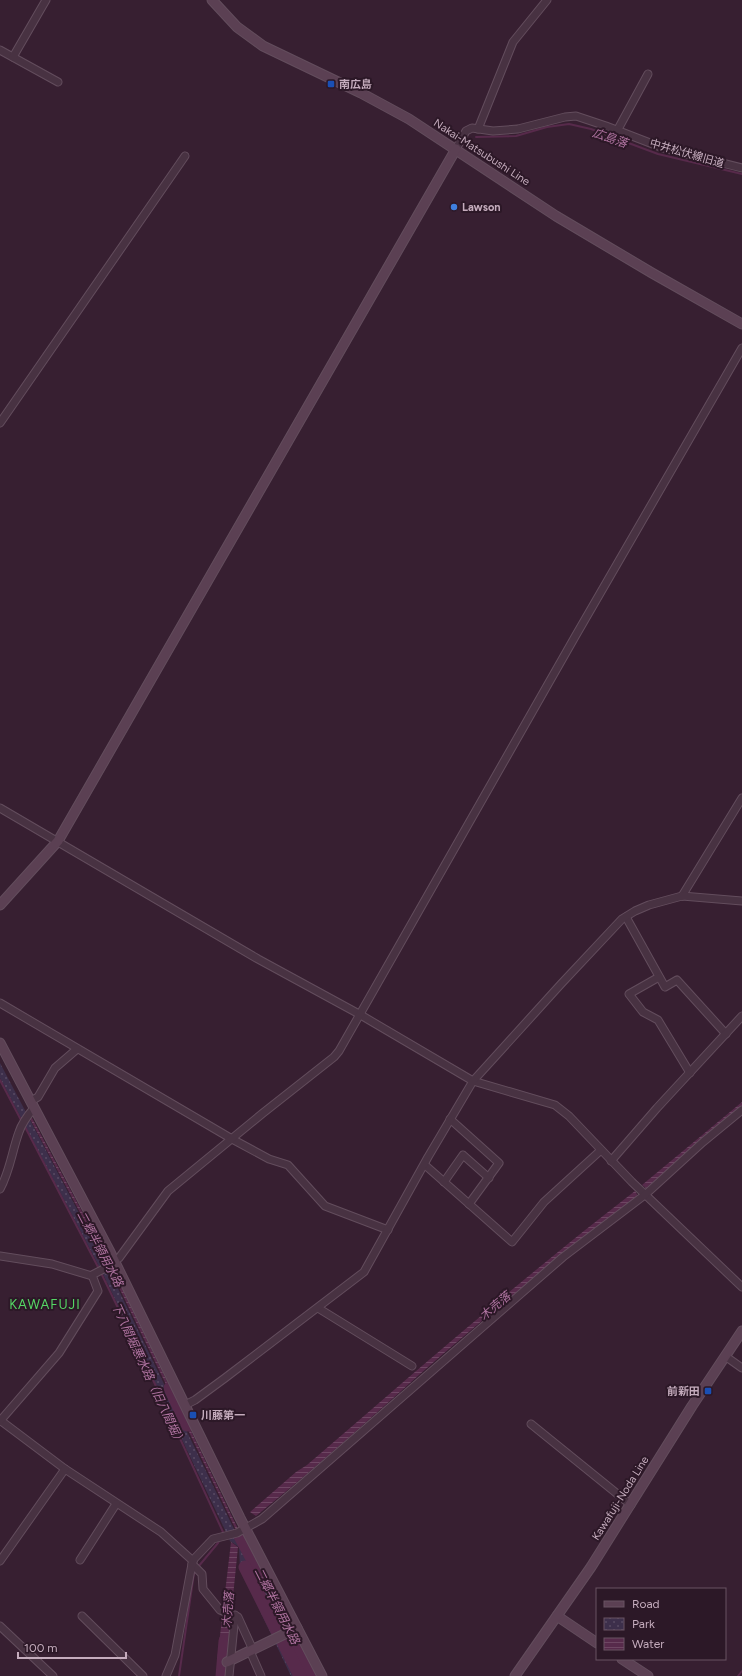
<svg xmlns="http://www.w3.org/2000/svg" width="742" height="1676" font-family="Figtree,'Noto Sans JP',sans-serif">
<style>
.park{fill:url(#park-dots)}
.water{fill:url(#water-rules)}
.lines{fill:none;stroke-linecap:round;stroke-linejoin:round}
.stream{stroke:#572a4b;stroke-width:2}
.river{stroke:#572a4b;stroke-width:13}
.street-casing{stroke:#634d5d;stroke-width:9}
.secondary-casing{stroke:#634d5d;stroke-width:11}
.street{stroke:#483242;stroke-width:7}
.secondary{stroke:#5b4053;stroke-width:9}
.transit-dot{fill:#1a4fb4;stroke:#2c1827;stroke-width:1.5}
.shop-dot{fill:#3f7fe0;stroke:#2c1827;stroke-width:1.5}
.labels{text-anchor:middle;stroke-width:4;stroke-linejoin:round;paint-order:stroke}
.poi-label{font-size:11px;font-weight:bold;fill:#c5acbd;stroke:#2c1827;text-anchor:start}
.street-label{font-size:11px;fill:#c5acbd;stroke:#2c1827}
.water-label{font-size:12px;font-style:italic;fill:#af73a0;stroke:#2c1827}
.quarter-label{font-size:13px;letter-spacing:1px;fill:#55d765;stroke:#2c1827}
</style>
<defs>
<pattern id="park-dots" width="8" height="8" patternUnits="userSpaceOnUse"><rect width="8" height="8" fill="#3d2f4b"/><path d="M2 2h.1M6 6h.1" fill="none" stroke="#584a63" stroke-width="1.8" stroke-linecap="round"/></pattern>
<pattern id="water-rules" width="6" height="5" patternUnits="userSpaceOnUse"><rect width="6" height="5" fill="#572a4b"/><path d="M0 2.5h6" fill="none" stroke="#6e4663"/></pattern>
</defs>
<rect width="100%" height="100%" fill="#371f31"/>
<!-- park -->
<polygon class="park" points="0,1063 109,1270 232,1525 310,1676 291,1676 240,1569 239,1547 230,1541 225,1530 103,1274 0,1078"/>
<!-- water -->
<g class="water">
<polygon points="742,1102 742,1106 646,1188 642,1185"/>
<polygon points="32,1118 109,1262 107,1263 30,1119"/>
<path d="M635,1191L638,1196C572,1246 507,1299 443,1354C381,1408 320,1465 256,1516L250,1512L296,1472L307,1465C415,1372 522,1278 635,1191Z"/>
<polygon points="113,1270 178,1404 176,1405 111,1271"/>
<polygon points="180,1408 238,1529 236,1530 178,1409"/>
<polygon points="231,1542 238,1547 227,1656 217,1661"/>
<polygon points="250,1553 284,1615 281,1617 249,1554"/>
</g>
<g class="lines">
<!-- stream -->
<g class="stream">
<polyline points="476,137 516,136 547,127 569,124 591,129 658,154 742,174"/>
<polyline points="0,1080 22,1122"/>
<polyline points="24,1125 99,1269"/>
<polyline points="101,1273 154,1382 223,1532 222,1535"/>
<polyline points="198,1567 218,1543 220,1539"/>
<polyline points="179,1676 194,1573 196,1571"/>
<polyline points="738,1676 742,1671"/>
</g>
<!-- river -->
<g class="river">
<polyline points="170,1388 187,1425"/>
<polyline points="240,1536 258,1570"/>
<polyline points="245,1567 277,1631"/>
<polyline points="274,1601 313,1676"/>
<polyline points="283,1642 300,1676"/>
<polyline points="222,1676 225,1641"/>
</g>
<defs>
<g id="street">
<polyline points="0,50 58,82"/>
<polyline points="13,57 46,0"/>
<polyline points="478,129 513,42 547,0"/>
<polyline points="617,131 648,74"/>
<polyline points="456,149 466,131 472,128 493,131 518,129 565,117 576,116 606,126 663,148 742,168"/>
<polyline points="0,423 185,156"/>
<polyline points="0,808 258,959 359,1014 473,1081 555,1105 569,1116 632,1182 742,1287"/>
<polyline points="682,896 742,798"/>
<polyline points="626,917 665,987 677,980 726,1034"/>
<polyline points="659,977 629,994 643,1012 658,1020 690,1073"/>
<polyline points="0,1003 232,1139 269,1159 288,1165 325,1206 388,1230"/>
<polyline points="31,1101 38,1097 55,1068 77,1049"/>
<polyline points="450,1119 499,1163 469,1204"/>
<polyline points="611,1161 657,1108 742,1016"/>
<polyline points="425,1165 512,1242 544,1202 601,1150"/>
<polyline points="444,1182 463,1155 489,1178"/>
<path d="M0,1189C10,1171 12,1151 19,1132C22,1123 28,1115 34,1108"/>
<polyline points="0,1256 52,1264 92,1276"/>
<polyline points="114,1261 119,1258 168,1191 263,1113 334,1057 339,1051 576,635 742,348"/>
<polyline points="318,1308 412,1366"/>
<polyline points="725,1356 742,1368"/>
<polyline points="185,1405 195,1400 225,1378 364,1272 428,1157 473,1081 561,984 622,919 635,911 649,905 682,896 742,901"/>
<polyline points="0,1420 65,1469 161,1532 193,1561"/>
<polyline points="0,1421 59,1353 98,1291 92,1275 115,1263"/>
<polyline points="531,1424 631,1505"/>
<polyline points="80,1560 116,1504"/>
<polyline points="0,1561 65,1469"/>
<polyline points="192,1564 202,1574 203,1589 220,1610 238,1617 253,1650"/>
<polyline points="82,1616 143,1676"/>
<polyline points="0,1626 53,1676"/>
<polyline points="250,1651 261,1676"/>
<polyline points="166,1676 175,1655 192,1564 194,1559 213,1539 237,1533 262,1519 563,1257 646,1194 703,1142 742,1110"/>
<polyline points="229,1676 235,1615"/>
</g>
<g id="secondary">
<polyline points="212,0 237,27 263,46 361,93 409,119 556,216 652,273 742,324"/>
<polyline points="0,905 58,841 456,149"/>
<polyline points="0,1043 109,1250 240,1518 322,1676"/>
<polyline points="557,1616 597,1643"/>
<polyline points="622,1659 648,1676"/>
<polyline points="227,1662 297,1628"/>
<polyline points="515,1676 591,1567 692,1406 742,1331"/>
</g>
</defs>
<!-- street casing -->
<use href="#street" class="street-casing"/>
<!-- secondary casing -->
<use href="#secondary" class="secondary-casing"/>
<!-- street -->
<use href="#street" class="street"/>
<!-- secondary -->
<use href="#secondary" class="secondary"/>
</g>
<!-- markers -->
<g class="transit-dot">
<rect x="327" y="80" width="8" height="8" rx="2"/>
<rect x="704" y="1387" width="8" height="8" rx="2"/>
<rect x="189" y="1411" width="8" height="8" rx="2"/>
</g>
<circle class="shop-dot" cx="454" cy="207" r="4"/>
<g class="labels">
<!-- poi labels -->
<g class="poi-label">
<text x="339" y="88">南広島</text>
<text x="462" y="211">Lawson</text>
<text x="700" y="1395" text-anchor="end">前新田</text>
<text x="201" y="1419">川藤第一</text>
</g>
<!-- street labels -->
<g class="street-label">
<text transform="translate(482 152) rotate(33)" y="4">Nakai-Matsubushi Line</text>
<text transform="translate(687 153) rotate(16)" y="4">中井松伏線旧道</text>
<text transform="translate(620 1498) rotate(-58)" y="4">Kawafuji-Noda Line</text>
</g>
<!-- water labels -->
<g class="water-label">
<text transform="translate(610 138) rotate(19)" y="4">広島落</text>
<text transform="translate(100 1249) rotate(62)" y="4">二郷半領用水路</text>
<text transform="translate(495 1306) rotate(-40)" y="4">木売落</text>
<text transform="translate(148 1374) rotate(65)" y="4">下八間堀悪水路（旧八間堀）</text>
<text transform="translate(277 1606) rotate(63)" y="4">二郷半領用水路</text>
<text transform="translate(228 1610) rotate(-85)" y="4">木売落</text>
</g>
<!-- quarter labels -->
<g class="quarter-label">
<text x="45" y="1309">KAWAFUJI</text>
</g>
</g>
<!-- legend -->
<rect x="596" y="1588" width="130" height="72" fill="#2c1827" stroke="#695363"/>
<rect x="604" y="1601" width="20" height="6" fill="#5b4053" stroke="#695363"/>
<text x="632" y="1608" font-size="12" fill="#c5acbd">Road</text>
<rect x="604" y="1618" width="20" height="12" fill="url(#park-dots)" stroke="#695363"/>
<text x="632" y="1628" font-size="12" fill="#c5acbd">Park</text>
<rect x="604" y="1638" width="20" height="12" fill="url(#water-rules)" stroke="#695363"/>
<text x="632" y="1648" font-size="12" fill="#c5acbd">Water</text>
<!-- scale -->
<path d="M18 1652v6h108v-6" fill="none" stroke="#c5acbd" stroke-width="2"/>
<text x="24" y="1652" font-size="12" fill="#c5acbd" stroke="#2c1827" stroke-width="3" paint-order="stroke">100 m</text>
</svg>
